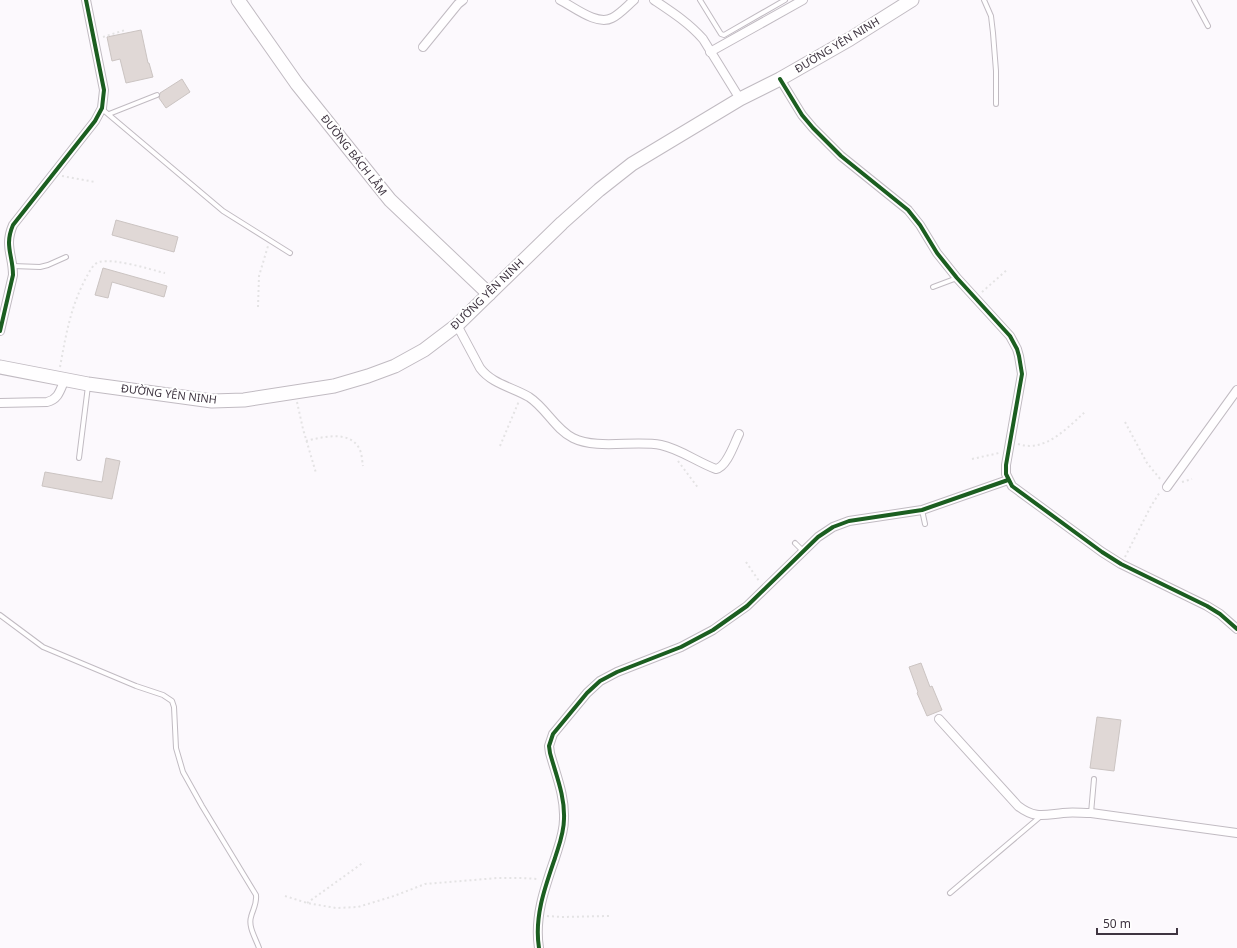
<svg xmlns="http://www.w3.org/2000/svg" width="1237" height="948" font-family="'Noto Sans',sans-serif">
<style>
.building{fill:#e0d8d6;stroke:#cbc4c2}
.lines{fill:none;stroke-linecap:round;stroke-linejoin:round}
.service-casing{stroke:#c1bbc2;stroke-width:6}
.minor-casing{stroke:#c1bbc2;stroke-width:10}
.primary-casing{stroke:#c1bbc2;stroke-width:15}
.path{stroke:#e4e3e4;stroke-width:2;stroke-dasharray:2 3;stroke-linecap:butt}
.service{stroke:#fffeff;stroke-width:4}
.minor{stroke:#fffeff;stroke-width:8}
.primary{stroke:#fffeff;stroke-width:13}
.cycleway-casing{stroke:#fff;stroke-width:6}
.cycleway{stroke:#1b5e20;stroke-width:4}
.labels{text-anchor:middle;stroke-width:4;stroke-linejoin:round;paint-order:stroke}
.street-label{font-size:11px;fill:#3f3541;stroke:#fff}
</style>
<rect width="100%" height="100%" fill="#fcf9fd"/>
<!-- building -->
<g class="building">
<polygon points="141,30 148,63 149,63 153,77 126,83 120,59 112,61 107,37"/>
<polygon points="182,79 190,92 166,108 159,98 160,93"/>
<polygon points="116,220 178,237 174,252 112,235"/>
<polygon points="103,268 167,286 164,297 112,282 108,298 95,295"/>
<polygon points="106,458 120,461 112,499 42,486 45,472 102,482"/>
<polygon points="921,663 930,687 932,686 942,710 927,716 917,693 918,692 909,667"/>
<polygon points="1097,717 1121,720 1114,771 1090,768"/>
</g>
<g class="lines">
<defs>
<g id="service">
<polyline points="700,0 721,34 724,35 785,0"/>
<polyline points="984,0 991,16 993,33 996,71 996,104"/>
<polyline points="1194,0 1208,26"/>
<polyline points="102,109 223,211 290,253"/>
<polyline points="109,114 157,95"/>
<polyline points="13,266 40,267 48,265 66,257"/>
<polyline points="933,287 957,278"/>
<polyline points="79,458 88,386"/>
<polyline points="922,510 925,524"/>
<polyline points="795,543 803,551"/>
<path d="M0,615L43,647L136,686L163,695L172,701L174,707L176,748L183,772L202,806L256,895C257,904 253,909 251,917C248,927 256,939 259,948"/>
<polyline points="1091,813 1094,779"/>
<polyline points="950,893 1041,816"/>
</g>
<g id="minor">
<path d="M560,0C574,7 597,26 612,18C620,14 627,6 634,0"/>
<path d="M654,0C672,12 689,23 703,39L740,99"/>
<polyline points="423,47 458,4 463,0"/>
<polyline points="710,52 803,0"/>
<polyline points="780,79 802,115 813,128 841,156 908,210 920,225 937,253 957,278 1010,336 1017,349 1019,356 1022,374 1006,465 1006,474 1012,486 1102,552 1121,564 1207,606 1220,614 1237,629"/>
<path d="M457,325L480,368C492,384 512,387 529,397C546,408 555,429 573,438C597,450 634,440 661,445C680,449 697,462 716,469C727,467 734,444 739,434"/>
<path d="M0,331L13,275C13,255 4,246 13,225L95,121L102,108L104,90L86,0"/>
<path d="M0,403L47,402C59,399 60,390 65,379"/>
<polyline points="1167,487 1237,390"/>
<path d="M939,719L1018,806C1035,819 1044,815 1063,813C1072,812 1081,813 1091,813L1237,833"/>
<path d="M539,948C534,917 545,887 555,858C559,845 564,833 564,819C565,796 556,775 550,753L549,746L553,734L587,693L600,681L617,672L681,647L713,630L747,606L818,537L833,527L849,521L922,510L1008,480"/>
</g>
<g id="primary">
<polyline points="238,0 297,84 390,200 489,294"/>
<polyline points="0,367 88,384 212,401 244,400 334,386 368,376 395,366 424,350 457,325 562,223 599,190 632,164 740,99 780,79 850,39 912,0"/>
</g>
</defs>
<!-- service casing -->
<use href="#service" class="service-casing"/>
<!-- minor casing -->
<use href="#minor" class="minor-casing"/>
<!-- primary casing -->
<use href="#primary" class="primary-casing"/>
<!-- path -->
<g class="path">
<polyline points="103,37 125,30"/>
<polyline points="62,176 95,182"/>
<polyline points="982,292 1008,269"/>
<polyline points="258,307 259,276 268,246"/>
<path d="M60,367C66,334 71,305 87,276C90,271 93,264 99,262C115,258 148,269 165,273"/>
<polyline points="297,402 303,429 316,473"/>
<polyline points="1125,422 1147,463 1161,480"/>
<path d="M306,441C322,437 349,430 359,448C362,453 362,461 363,466"/>
<path d="M1018,444C1045,453 1067,428 1085,412"/>
<polyline points="500,446 519,401"/>
<polyline points="972,459 999,453"/>
<polyline points="678,461 699,489"/>
<polyline points="1182,482 1192,479"/>
<polyline points="1125,557 1151,506 1160,492"/>
<polyline points="746,562 759,581"/>
<polyline points="285,896 307,903 336,908 358,907 394,896 425,884 497,878 522,878 538,879"/>
<polyline points="307,903 364,862"/>
<polyline points="547,916 561,917 610,916"/>
</g>
<!-- service -->
<use href="#service" class="service"/>
<!-- minor -->
<use href="#minor" class="minor"/>
<!-- primary -->
<use href="#primary" class="primary"/>
<defs>
<g id="cycleway">
<polyline points="780,79 802,115 813,128 841,156 908,210 920,225 937,253 957,278 1010,336 1017,349 1019,356 1022,374 1006,465 1006,474 1012,486 1102,552 1121,564 1207,606 1220,614 1237,629"/>
<path d="M0,331L13,275C13,255 4,246 13,225L95,121L102,108L104,90L86,0"/>
<path d="M539,948C534,917 545,887 555,858C559,845 564,833 564,819C565,796 556,775 550,753L549,746L553,734L587,693L600,681L617,672L681,647L713,630L747,606L818,537L833,527L849,521L922,510L1008,480"/>
</g>
</defs>
<!-- cycleway casing -->
<use href="#cycleway" class="cycleway-casing"/>
<!-- cycleway -->
<use href="#cycleway" class="cycleway"/>
</g>
<g class="labels">
<!-- street labels -->
<g class="street-label">
<text transform="translate(837 45) rotate(-31)" y="4">ĐƯỜNG YÊN NINH</text>
<text transform="translate(354 155) rotate(52)" y="4">ĐƯỜNG BÁCH LẪM</text>
<text transform="translate(487 294) rotate(-44)" y="4">ĐƯỜNG YÊN NINH</text>
<text transform="translate(169 394) rotate(7)" y="4">ĐƯỜNG YÊN NINH</text>
</g>
</g>
<!-- scale -->
<path d="M1097 928v6h80v-6" fill="none" stroke="#3f3541" stroke-width="2"/>
<text x="1103" y="928" font-size="12" fill="#3f3541" stroke="#ffffff" stroke-width="3" paint-order="stroke">50 m</text>
</svg>
